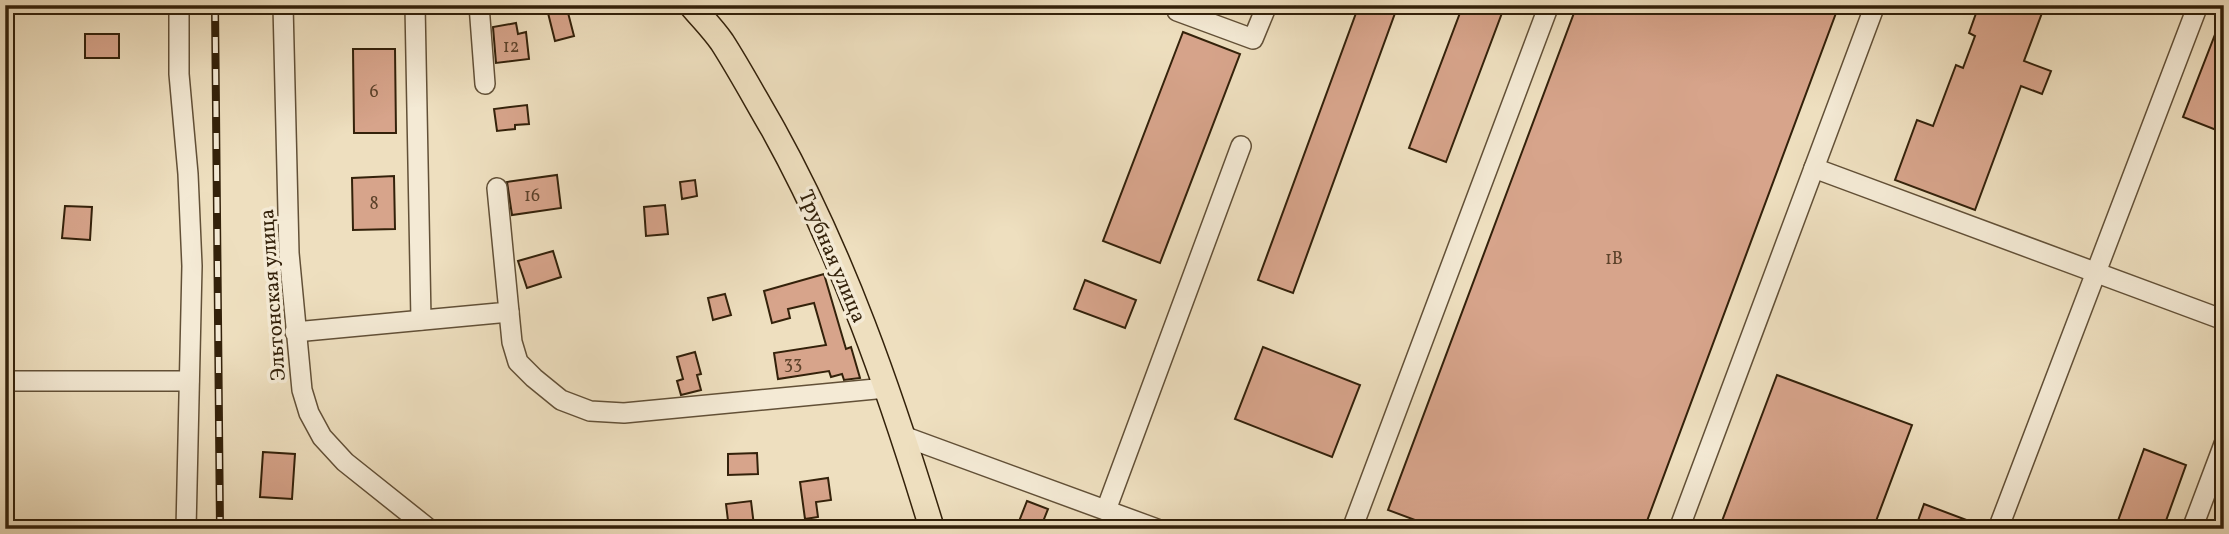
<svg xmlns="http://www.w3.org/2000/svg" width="2229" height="534" font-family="Vollkorn,serif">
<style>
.building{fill:#d7a48b;stroke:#33210a;stroke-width:2}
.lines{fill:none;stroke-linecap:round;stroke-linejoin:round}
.minor-casing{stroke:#625037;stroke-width:22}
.major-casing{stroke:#33210a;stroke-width:27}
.minor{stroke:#f4ead5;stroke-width:19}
.major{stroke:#eedfbf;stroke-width:24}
.rail-casing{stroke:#33210a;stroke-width:8}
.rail{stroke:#f4ead5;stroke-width:5;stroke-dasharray:16;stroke-linecap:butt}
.labels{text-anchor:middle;stroke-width:7;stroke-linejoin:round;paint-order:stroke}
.number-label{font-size:18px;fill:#5c422a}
.street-label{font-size:21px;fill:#33210a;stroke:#f4ead5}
</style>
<rect width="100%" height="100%" fill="#eedfbf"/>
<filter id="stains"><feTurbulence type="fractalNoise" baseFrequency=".00286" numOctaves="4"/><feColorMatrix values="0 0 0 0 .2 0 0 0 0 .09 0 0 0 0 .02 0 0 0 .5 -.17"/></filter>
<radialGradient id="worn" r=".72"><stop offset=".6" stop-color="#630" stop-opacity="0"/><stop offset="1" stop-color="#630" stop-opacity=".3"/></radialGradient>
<!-- building -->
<g class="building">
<polygon points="546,5 566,5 574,36 555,41"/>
<polygon points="1359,5 1398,5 1293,293 1258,280"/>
<polygon points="1463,5 1505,5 1446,162 1409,148"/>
<polygon points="1577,5 1839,5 1644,529 1439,529 1388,510"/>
<polygon points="1979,5 2045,5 2024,61 2051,71 2042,94 2021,86 1975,210 1895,180 1917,120 1933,126 1956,65 1963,68 1975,36 1969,33"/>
<polygon points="2223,14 2224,14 2224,133 2183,117"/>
<polygon points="516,23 518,34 526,32 529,59 496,63 493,27"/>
<polygon points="1183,32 1240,54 1160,263 1103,241"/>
<rect x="85" y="34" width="34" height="24"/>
<polygon points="353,49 395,49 396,133 354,133"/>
<polygon points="527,105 529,124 515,125 515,129 497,131 494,109"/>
<polygon points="557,175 561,208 512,215 507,182"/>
<polygon points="394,176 395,229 353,230 352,178"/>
<polygon points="695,180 697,196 682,199 680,182"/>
<polygon points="665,205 668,234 646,236 644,207"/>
<polygon points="65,206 92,207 90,240 62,238"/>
<polygon points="553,251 561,277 527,288 518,261"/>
<polygon points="824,274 846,349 851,347 860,378 844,380 842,374 831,377 829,371 778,379 774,353 826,345 814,303 788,309 790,318 772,323 764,291"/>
<polygon points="1085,280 1136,300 1125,328 1074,309"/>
<polygon points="725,294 731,315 713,320 708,298"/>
<polygon points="1263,347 1360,385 1332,457 1235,419"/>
<polygon points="695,352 701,374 697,375 701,390 681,395 677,381 683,379 677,357"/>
<polygon points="1777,375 1912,425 1873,529 1719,529"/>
<polygon points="2144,449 2186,465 2163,529 2115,529"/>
<polygon points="263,452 295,454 292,499 260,497"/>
<polygon points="757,453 758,474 728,475 728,454"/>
<polygon points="828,478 831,500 816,502 818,517 805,519 800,482"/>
<polygon points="751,501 754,526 729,529 726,504"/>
<polygon points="1027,501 1048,509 1040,529 1016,529"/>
<polygon points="1924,504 1985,527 1985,529 1915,529"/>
</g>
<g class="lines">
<defs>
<g id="minor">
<polyline points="179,5 179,74 188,174 192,266 186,529"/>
<polyline points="283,5 289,253 302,390 309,413 322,437 345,462 429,529"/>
<polyline points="415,5 421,320"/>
<polyline points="479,5 485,84"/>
<polyline points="1177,11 1253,39 1267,5"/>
<polyline points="1814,168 2224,320"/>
<polyline points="509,312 512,342 518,362 534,378 561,400 590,411 624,413 886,388"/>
<polyline points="295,332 509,312 497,188"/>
<polyline points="5,381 189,381"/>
<polyline points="903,436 1157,529"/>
<polyline points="1106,510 1241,146"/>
<polyline points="1352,529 1549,5"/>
<polyline points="1679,529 1875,5"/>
<polyline points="1998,529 2198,5"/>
<polyline points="2192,529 2224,444"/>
</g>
<path id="major" d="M691,5C701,17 713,29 722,42C740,70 756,100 773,129C843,255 890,391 932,529"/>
</defs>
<!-- minor casing -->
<use href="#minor" class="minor-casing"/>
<!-- major casing -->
<use href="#major" class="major-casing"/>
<!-- minor -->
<use href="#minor" class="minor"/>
<!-- major -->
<use href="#major" class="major"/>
<defs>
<polyline id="rail" points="215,5 220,529"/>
</defs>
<!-- rail casing -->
<use href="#rail" class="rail-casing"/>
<!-- rail -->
<use href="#rail" class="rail"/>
</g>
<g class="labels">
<!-- number labels -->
<g class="number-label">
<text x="511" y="52">12</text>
<text x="374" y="97">6</text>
<text x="532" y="201">16</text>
<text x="374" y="209">8</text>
<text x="1614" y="264">1В</text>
<text x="793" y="369">33</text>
</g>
<!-- street labels -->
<g class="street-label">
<text transform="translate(833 256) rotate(67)" y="7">Трубная улица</text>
<text transform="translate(272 295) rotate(-94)" y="7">Эльтонская улица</text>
</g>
</g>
<!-- margin -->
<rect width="2229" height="534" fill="none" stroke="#eedfbf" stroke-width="28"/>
<rect x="7" y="7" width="2215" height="520" fill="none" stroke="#33210a" stroke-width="3.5"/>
<rect x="14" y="14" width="2201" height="506" fill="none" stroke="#33210a" stroke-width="2"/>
<rect width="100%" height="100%" filter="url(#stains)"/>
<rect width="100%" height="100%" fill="url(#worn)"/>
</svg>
